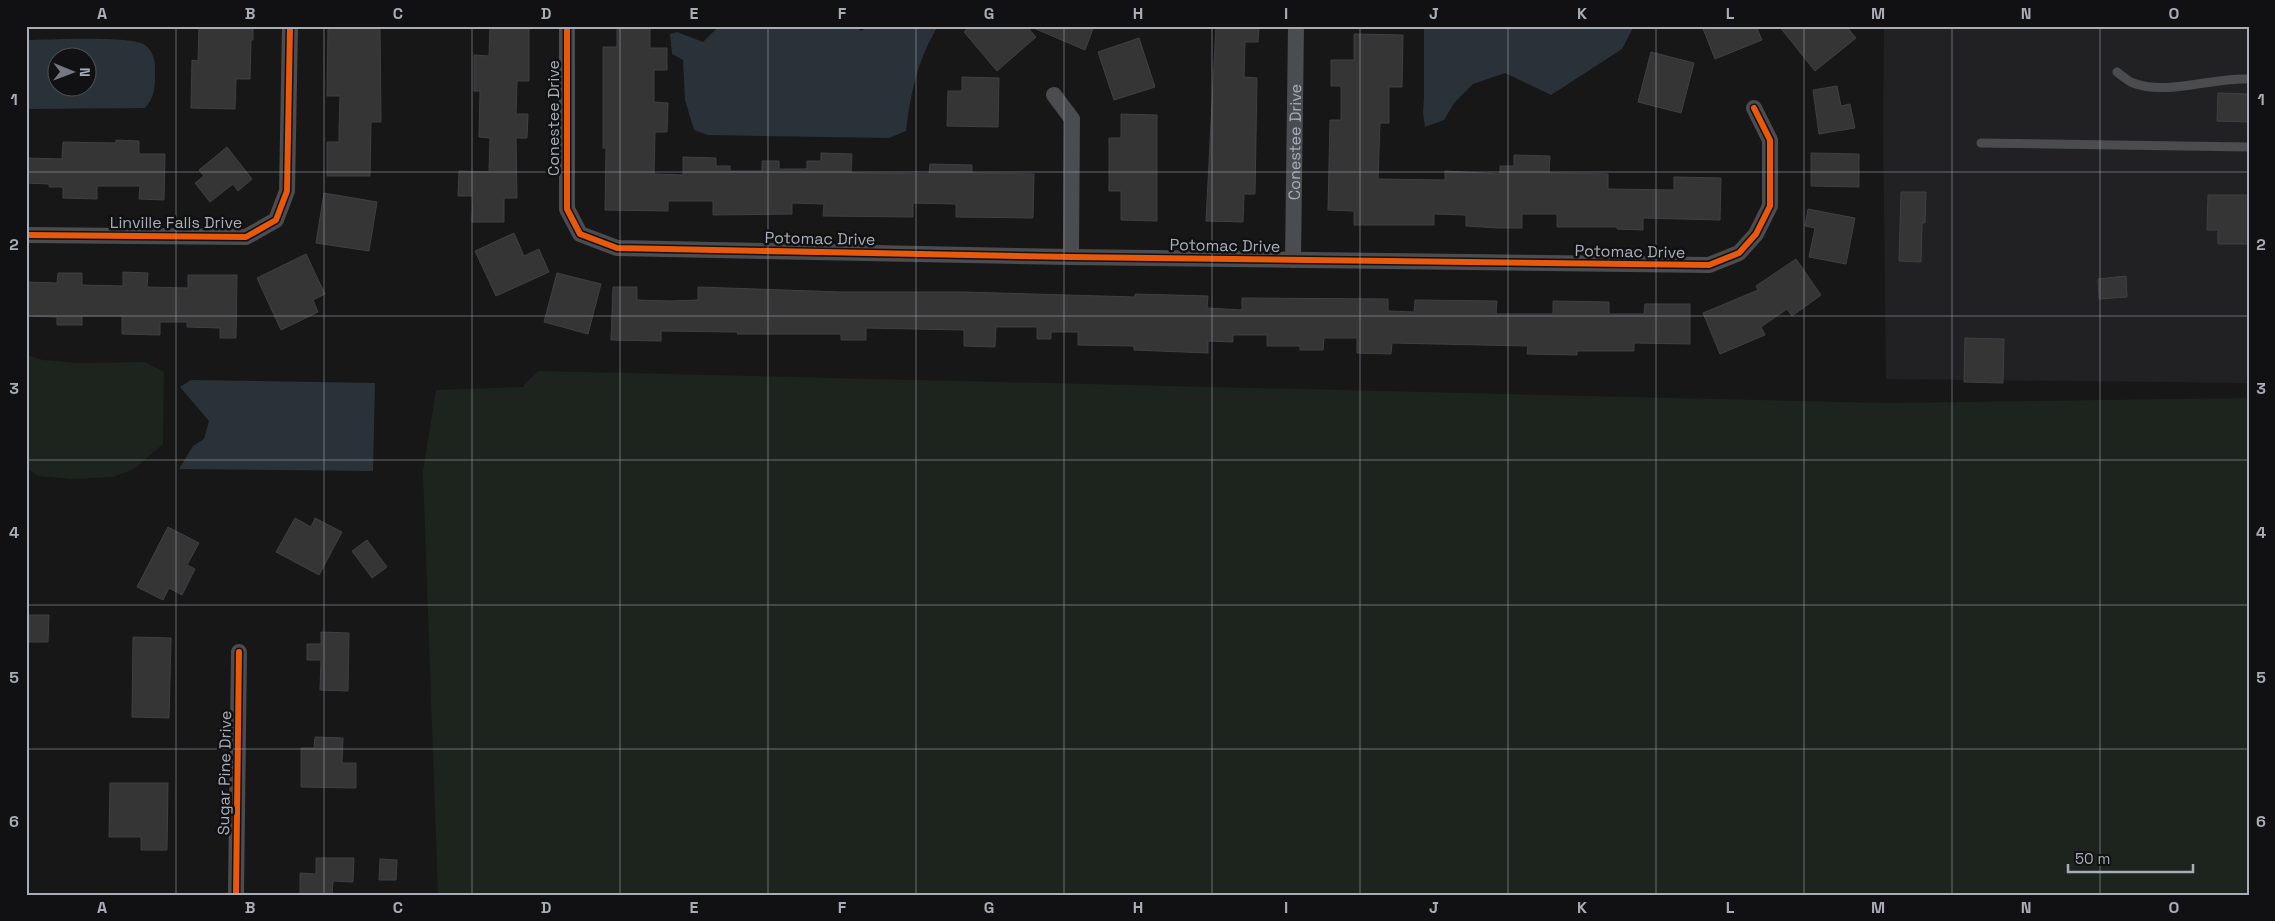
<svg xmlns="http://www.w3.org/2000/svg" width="2275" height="921" font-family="'Space Grotesk',sans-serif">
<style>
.built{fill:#212123}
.green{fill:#1d241e}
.water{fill:#2a3239;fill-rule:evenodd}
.building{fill:#353536;stroke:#3f4043}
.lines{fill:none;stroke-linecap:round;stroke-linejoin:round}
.service{stroke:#4b4c50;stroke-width:9}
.minor{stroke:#4b4c50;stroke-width:16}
.cycleway-casing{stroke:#111113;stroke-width:9}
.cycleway{stroke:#e8590c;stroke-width:6}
.grid{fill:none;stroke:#a8adb8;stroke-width:1;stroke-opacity:0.55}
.labels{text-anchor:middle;stroke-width:5;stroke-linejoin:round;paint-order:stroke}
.street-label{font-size:16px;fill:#a8adb8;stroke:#111113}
.neatline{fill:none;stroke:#a8adb8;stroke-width:2}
.grid-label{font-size:16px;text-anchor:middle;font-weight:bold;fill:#a8adb8}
</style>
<rect width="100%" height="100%" fill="#171717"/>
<!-- built -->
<polygon class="built" points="1884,26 2249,26 2249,383 1886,379 1883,130"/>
<!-- green -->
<g class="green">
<polygon points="26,355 43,360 78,363 145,362 164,372 163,444 134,469 113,477 72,479 38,476 26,467"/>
<polygon points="538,371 1887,403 2249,398 2249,895 438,895 423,471 436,390 524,387 524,385"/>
</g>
<!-- water -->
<g class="water">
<path d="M725,26H856L861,31L870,26H938C917,61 911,92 906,131L889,138L708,135L694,130L685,100L683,60L672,54L670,34L677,32L703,42L717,28Z"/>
<polygon points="1424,26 1634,26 1622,49 1551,95 1505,73 1473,84 1454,103 1444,120 1425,127 1423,113 1424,97"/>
<path d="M26,40C46,40 132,35 145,45C153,51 156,62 155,72C155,86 155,97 145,108L26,109ZM58,58H88V88H58Z"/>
<polygon points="191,380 375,383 373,471 179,469 193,446 204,439 209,421 180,387"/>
</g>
<!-- building -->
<g class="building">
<polygon points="199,26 253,26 253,40 251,40 250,79 236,79 235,109 191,108 192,60 198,61"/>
<polygon points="328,26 380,27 381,122 371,122 370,176 327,176 327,142 339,142 339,130 340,96 327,96"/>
<polygon points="490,26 529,26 529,81 517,81 516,114 528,114 527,138 516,138 517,198 504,198 504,222 472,222 473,196 458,196 459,171 489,172 490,138 479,137 480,91 474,91 474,55 489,56"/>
<polygon points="617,26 650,26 650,48 667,48 667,70 654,70 654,102 668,103 667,132 655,132 654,174 683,175 683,157 716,158 716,166 730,166 730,171 762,171 762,161 779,161 779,169 807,169 807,161 821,161 821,153 852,154 851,173 929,174 930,164 972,165 972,173 1034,174 1033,218 956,217 956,204 913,203 913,217 823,216 824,204 792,203 792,214 713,215 713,201 668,201 668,211 605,210 606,148 603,148 603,47 617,47"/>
<polygon points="970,26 1026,26 1036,37 997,71 964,32"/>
<polygon points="1029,26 1094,26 1085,50"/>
<polygon points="1216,26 1259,26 1258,42 1245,42 1244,77 1257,78 1255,194 1244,194 1243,222 1206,221"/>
<polygon points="1702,26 1756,26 1762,40 1715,59"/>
<polygon points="1779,26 1846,26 1856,38 1815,71"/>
<polygon points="1354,34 1403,35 1402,87 1389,87 1389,123 1380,123 1378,179 1445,180 1445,171 1500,174 1500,166 1514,166 1514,155 1550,156 1549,173 1608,174 1608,189 1674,190 1674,177 1721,178 1720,220 1643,218 1643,230 1617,229 1617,227 1557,227 1557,214 1522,214 1522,228 1499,228 1466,226 1466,215 1434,214 1434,225 1354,225 1354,211 1328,210 1330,120 1341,120 1341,86 1331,86 1331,60 1354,60"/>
<polygon points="1139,38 1155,87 1114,100 1098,52"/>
<polygon points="1651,52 1694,63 1681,113 1638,102"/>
<polygon points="962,77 999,78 998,127 947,126 948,91 962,91"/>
<polygon points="1837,86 1841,106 1850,104 1855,128 1819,134 1813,90"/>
<polygon points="2218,93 2249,94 2249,122 2217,121"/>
<polygon points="1121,114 1157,115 1157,221 1121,220 1121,191 1109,191 1109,138 1121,138"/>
<polygon points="116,140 139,141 139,154 165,154 164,200 139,199 140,186 97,186 97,199 63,198 63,187 49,187 49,184 26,183 26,158 62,159 63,142 116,143"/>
<polygon points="227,147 252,179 238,191 233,184 210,202 195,183 204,176 199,170"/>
<polygon points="1811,153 1859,154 1859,187 1811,186"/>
<polygon points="1901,192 1926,192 1925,223 1922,223 1921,262 1899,261"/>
<polygon points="324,193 377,202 369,251 316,243"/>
<polygon points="2208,195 2249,195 2249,244 2218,244 2218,230 2207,230"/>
<polygon points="1808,209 1855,218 1846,264 1809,257 1815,228 1805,226"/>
<polygon points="514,233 524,256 539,249 549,272 496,296 475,251"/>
<polygon points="306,254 325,294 313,300 318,312 281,330 257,278"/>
<polygon points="1796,259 1821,295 1792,316 1787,309 1761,327 1765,335 1720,354 1703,313 1758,290 1756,286"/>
<polygon points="123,272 148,273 147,287 188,288 188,275 237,275 236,338 220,338 220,328 187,327 187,322 160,322 160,335 122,334 122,316 82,316 82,325 57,325 57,317 26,316 26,282 57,283 58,273 82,273 82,285 123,286"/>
<polygon points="557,273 601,284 588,334 544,322"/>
<polygon points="2126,276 2127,297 2099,299 2098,279"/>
<polygon points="613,287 637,287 637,300 670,301 698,300 698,287 841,292 964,292 1135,297 1135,294 1208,296 1207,308 1242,310 1242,298 1388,299 1388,311 1414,312 1415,300 1497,301 1496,314 1553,314 1553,301 1609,302 1609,314 1644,314 1645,304 1690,304 1690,344 1634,343 1634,351 1577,351 1577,355 1527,354 1528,346 1392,343 1391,354 1357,353 1357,338 1324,338 1323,350 1300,350 1300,346 1267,346 1267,335 1233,335 1233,342 1208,341 1208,353 1134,350 1134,346 1078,345 1078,332 1051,332 1051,339 1037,339 1037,327 996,327 995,347 964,346 964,330 866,328 866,340 841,340 841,334 737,334 738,332 661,331 661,341 611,340"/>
<polygon points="1965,338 2004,339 2003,383 1964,382"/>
<polygon points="295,518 311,527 315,518 342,532 319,575 276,552"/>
<polygon points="168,527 199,543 187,565 195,569 182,595 169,588 163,600 137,587"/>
<polygon points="367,540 387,567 372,578 352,551"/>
<polygon points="29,615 49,615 48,642 29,642"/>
<polygon points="321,632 349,633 348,691 320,690 321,660 307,660 307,644 321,644"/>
<polygon points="133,637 171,638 169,718 132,717"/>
<polygon points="315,737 343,738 342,763 356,763 356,788 301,787 301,748 314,748"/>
<polygon points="110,783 168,783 167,850 141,850 141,837 109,837"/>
<polygon points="316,858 354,858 353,882 333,881 332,895 300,895 300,873 316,874"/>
<polygon points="380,859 397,860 396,880 379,880"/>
</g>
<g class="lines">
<!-- service -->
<g class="service">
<path d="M2117,72C2122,76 2128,81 2133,83C2167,96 2212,77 2249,79"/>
<polyline points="1981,143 2249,147"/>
</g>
<!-- minor -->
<g class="minor">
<polyline points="567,26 567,209 580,234 617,248 1071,257 1709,265 1739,253 1756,234 1770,206 1770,140 1754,108"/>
<polyline points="1054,95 1072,119 1071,257"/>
<polyline points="26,235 246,237 276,220 287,191 290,26"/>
<path id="s1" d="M1293,260L1296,26"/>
<polyline points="236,895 239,652"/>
</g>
<defs>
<g id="cycleway">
<polyline points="567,26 567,209 580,234 617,248 1071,257 1709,265 1739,253 1756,234 1770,206 1770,140 1754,108"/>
<polyline points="26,235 246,237 276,220 287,191 290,26"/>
<polyline points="236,895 239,652"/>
</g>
</defs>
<!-- cycleway casing -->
<use href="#cycleway" class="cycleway-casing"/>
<!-- cycleway -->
<use href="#cycleway" class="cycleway"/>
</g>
<!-- grid -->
<path class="grid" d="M176,26V895M324,26V895M472,26V895M620,26V895M768,26V895M916,26V895M1064,26V895M1212,26V895M1360,26V895M1508,26V895M1656,26V895M1804,26V895M1952,26V895M2100,26V895M26,172H2249M26,316H2249M26,460H2249M26,605H2249M26,749H2249"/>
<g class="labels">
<!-- street labels -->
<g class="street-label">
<text transform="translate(553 118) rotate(-90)" y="6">Conestee Drive</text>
<text dy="6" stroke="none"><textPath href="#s1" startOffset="118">Conestee Drive</textPath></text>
<text x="176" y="228">Linville Falls Drive</text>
<text transform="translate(820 238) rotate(1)" y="6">Potomac Drive</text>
<text transform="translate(1225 245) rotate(1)" y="6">Potomac Drive</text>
<text transform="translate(1630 251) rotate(1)" y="6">Potomac Drive</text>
<text transform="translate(224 773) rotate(-89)" y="6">Sugar Pine Drive</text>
</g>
</g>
<!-- border -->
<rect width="2275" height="921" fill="none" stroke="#111113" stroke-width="55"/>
<!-- north arrow -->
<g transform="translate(72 72) rotate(91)"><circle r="24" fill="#111113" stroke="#4d4f55"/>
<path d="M0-4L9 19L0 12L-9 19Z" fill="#757880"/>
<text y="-8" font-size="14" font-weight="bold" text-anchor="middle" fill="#a8adb8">N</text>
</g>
<!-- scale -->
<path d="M2068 864v8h125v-8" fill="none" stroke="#a8adb8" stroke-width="2.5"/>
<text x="2075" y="864" font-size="15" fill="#a8adb8" stroke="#111113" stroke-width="4" paint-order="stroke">50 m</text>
<rect x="28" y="28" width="2220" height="866" class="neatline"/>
<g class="grid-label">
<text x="102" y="19">A</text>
<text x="250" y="19">B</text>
<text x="398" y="19">C</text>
<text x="546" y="19">D</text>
<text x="694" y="19">E</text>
<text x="842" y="19">F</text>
<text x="989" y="19">G</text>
<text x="1138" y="19">H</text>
<text x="1286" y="19">I</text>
<text x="1434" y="19">J</text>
<text x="1582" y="19">K</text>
<text x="1730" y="19">L</text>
<text x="1878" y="19">M</text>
<text x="2026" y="19">N</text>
<text x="2174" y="19">O</text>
<text x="14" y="105">1</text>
<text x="2261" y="105">1</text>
<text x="14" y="250">2</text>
<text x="2261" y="250">2</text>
<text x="14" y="394">3</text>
<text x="2261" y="394">3</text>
<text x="14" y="538">4</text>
<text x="2261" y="538">4</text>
<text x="14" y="683">5</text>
<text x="2261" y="683">5</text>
<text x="14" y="827">6</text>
<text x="2261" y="827">6</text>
<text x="102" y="913">A</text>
<text x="250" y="913">B</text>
<text x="398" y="913">C</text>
<text x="546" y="913">D</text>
<text x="694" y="913">E</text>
<text x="842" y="913">F</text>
<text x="989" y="913">G</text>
<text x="1138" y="913">H</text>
<text x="1286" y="913">I</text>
<text x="1434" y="913">J</text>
<text x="1582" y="913">K</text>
<text x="1730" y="913">L</text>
<text x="1878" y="913">M</text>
<text x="2026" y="913">N</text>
<text x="2174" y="913">O</text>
</g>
</svg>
